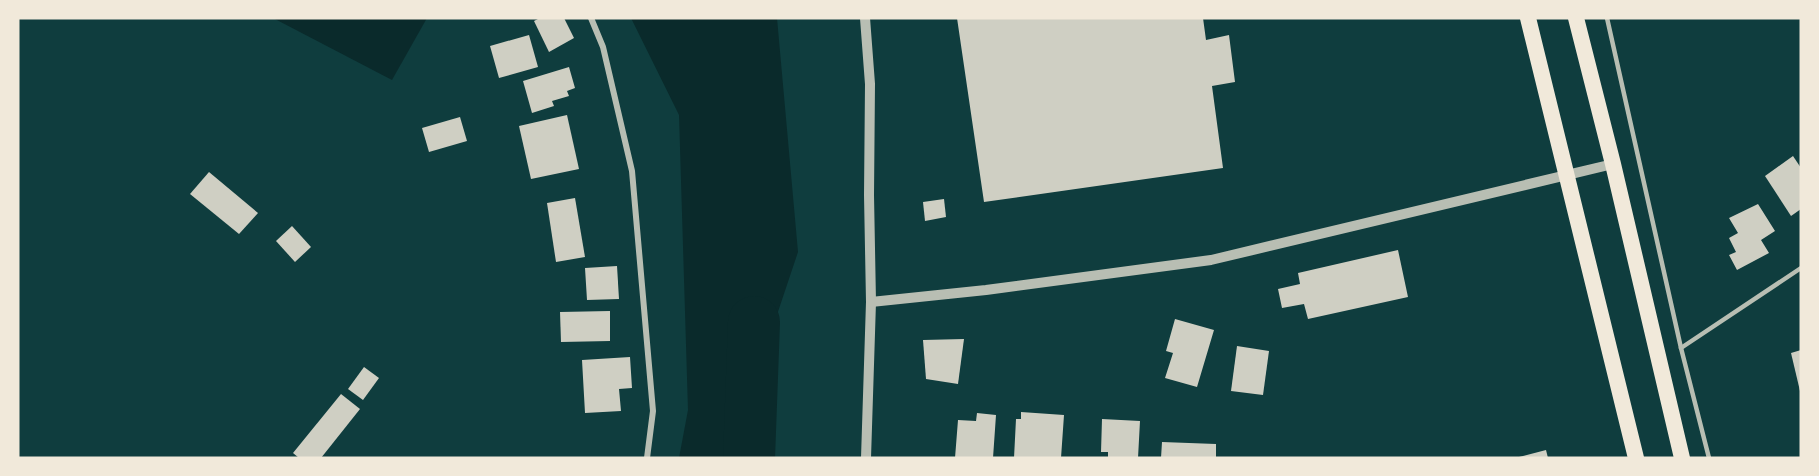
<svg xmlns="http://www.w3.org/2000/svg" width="1819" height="476" font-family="'PT Sans',sans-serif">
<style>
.water{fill:#0a2a2b}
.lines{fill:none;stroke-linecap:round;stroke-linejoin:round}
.river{stroke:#0a2a2b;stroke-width:52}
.building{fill:#cfcfc3}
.service{stroke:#b8beb3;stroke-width:4.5}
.minor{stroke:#b8beb3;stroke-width:6}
.tertiary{stroke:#b8beb3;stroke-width:10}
.trunk{stroke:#f1e9da;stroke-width:16}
</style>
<rect width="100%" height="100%" fill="#0f3d3e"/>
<!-- water -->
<g class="water">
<polygon points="273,18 427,18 392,80"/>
<polygon points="631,18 777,18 798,252 729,458 679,458 688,410 679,115"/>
</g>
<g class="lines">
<!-- river -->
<polyline class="river" points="749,458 754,322"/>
</g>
<!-- building -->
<g class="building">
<polygon points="540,18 564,18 574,38 549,52 534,21"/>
<polygon points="957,18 1203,18 1206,40 1229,35 1235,82 1212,86 1223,168 984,202"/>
<polygon points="529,35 538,67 499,78 490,46"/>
<polygon points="569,67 575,88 567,91 569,96 552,101 554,106 532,113 523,81"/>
<polygon points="567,115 579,169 531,179 519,126"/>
<polygon points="460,117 467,141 429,152 422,128"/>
<polygon points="1793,156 1801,168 1801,209 1791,216 1765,176"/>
<polygon points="209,172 258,213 239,234 190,194"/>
<polygon points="575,198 585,257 556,262 547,203"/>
<polygon points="944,199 946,217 925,221 923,202"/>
<polygon points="1758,204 1775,231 1761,240 1769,253 1737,270 1729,255 1736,252 1729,238 1738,233 1729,218"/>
<polygon points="292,226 311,247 295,262 276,241"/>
<polygon points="1398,250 1408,297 1308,319 1304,304 1282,308 1278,289 1300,284 1298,273"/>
<polygon points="617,266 619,299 587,300 585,268"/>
<polygon points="610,311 610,341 561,342 560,312"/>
<polygon points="1175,319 1214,330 1197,387 1165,378 1173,353 1166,351"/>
<polygon points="964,339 958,384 926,379 923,340"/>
<polygon points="1237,346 1269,351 1263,395 1231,391"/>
<polygon points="1801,350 1801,391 1800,391 1791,353"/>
<polygon points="630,357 632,388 619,389 621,411 585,413 582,360"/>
<polygon points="364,367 379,378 363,400 348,389"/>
<polygon points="341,394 360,409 321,458 299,458 293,453"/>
<polygon points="1021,412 1064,415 1061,458 1014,458 1016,419 1021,419"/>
<polygon points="977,413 996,415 993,458 955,458 958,420 976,421"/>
<polygon points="1102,419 1140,421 1138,458 1108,458 1108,452 1101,452"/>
<polygon points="1162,442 1216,444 1216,458 1161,458"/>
<polygon points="1546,450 1548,458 1519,458 1519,457"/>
</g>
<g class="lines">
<!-- service -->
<g class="service">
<polyline points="1607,18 1681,348 1709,458"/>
<polyline points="1681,348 1801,268"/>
</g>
<!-- minor -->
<polyline class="minor" points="591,18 603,47 632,171 653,411 647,458"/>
<!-- tertiary -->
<g class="tertiary">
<polyline points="865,18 870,84 869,195 871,302 866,458"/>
<polyline points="871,302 986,290 1211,260 1613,164"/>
</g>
<!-- trunk -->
<g class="trunk">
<polyline points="1528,18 1636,458"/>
<polyline points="1576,18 1613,164 1682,458"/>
</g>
</g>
<!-- border -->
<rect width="1819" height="476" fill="none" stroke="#f1e9da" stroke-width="39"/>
</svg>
